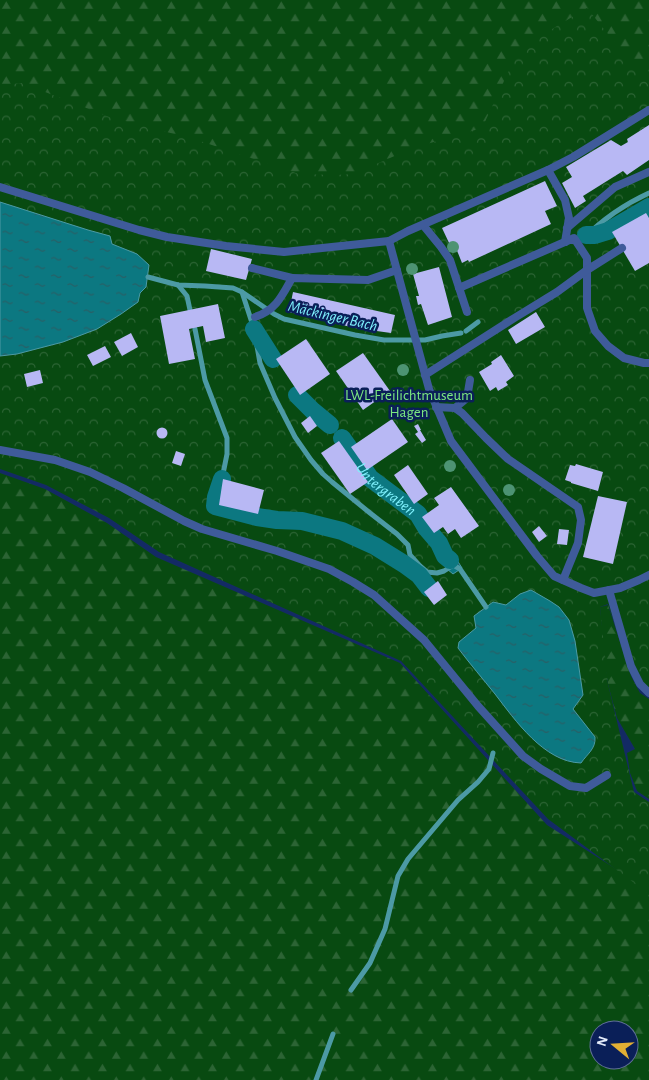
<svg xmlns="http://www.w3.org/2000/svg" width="649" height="1080" font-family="'Alegreya Sans',sans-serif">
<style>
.forest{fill:url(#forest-firs);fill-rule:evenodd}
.park{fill:url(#park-crowns)}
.water{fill:url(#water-ripples);stroke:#4c9aa5}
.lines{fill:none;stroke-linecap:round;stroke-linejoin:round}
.stream{stroke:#4c9aa5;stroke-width:5}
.canal{stroke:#0c7881;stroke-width:18}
.building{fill:#b8b8f4}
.service{stroke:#3f5b9a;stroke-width:8}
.tree{fill:#4d9373}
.labels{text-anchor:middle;stroke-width:5;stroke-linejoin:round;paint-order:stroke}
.park-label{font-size:15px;fill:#7ce980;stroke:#0a1f58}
.water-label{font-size:16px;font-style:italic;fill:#7ef0fc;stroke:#0a1f58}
</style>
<defs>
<pattern id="forest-firs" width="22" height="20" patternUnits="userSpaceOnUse" patternTransform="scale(1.25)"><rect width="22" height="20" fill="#084a11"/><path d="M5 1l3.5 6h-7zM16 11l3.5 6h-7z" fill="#2c6434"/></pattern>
<pattern id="park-crowns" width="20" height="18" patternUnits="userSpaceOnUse" patternTransform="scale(1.25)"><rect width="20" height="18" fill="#084a11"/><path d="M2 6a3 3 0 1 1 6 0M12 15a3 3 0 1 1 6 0" fill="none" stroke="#2c6434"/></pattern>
<pattern id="water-ripples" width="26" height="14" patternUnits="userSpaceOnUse" patternTransform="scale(1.25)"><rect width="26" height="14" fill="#0c7881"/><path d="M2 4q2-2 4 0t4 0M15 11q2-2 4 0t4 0" fill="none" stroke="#285f66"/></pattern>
</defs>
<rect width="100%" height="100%" fill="#132a64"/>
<!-- forest -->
<g class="forest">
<polygon points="0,0 649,0 649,93 433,208 0,176"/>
<path d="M0,473L45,489L107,523L156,557L400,663L547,825L649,890V1080H0ZM599,1030H629V1060H599Z"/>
<polygon points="608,605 631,676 640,693 649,699 649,799 637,791 630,773 627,753 635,749 617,718 608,684 604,658 600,607"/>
</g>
<!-- park -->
<polygon class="park" points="587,8 649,85 649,694 629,665 608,604 600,607 608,684 634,792 649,802 649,894 548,819 401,661 159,552 109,518 46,485 0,469 0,85 22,83 112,118 194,139 299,174 336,175 353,174 413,148 482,128 519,49"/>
<!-- water -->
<g class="water">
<polygon points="0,202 88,230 110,236 112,244 137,254 149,265 146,287 140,293 138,302 121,314 97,329 63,342 17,354 0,356"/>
<polygon points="452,552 462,568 453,574 447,569 441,559"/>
<path d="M531,590L550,601L559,607L569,620L575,641L583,695L573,709L595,737C596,749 587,754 581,763C544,762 515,720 495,694C483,679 470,664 458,648L459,642L476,628L474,616L493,602L506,605L520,594Z"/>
</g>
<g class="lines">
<!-- stream -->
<g class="stream">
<path d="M584,238C602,220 625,204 649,193"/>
<polyline points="148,277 178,285 205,286 233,288 242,292 274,314 284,319 355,335 384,340 425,340 442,336 461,333"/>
<polyline points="178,285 187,296 190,310"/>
<polyline points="242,292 254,329 260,363 275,398 295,437 311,460 323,474 332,482 370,513 397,534 408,545 410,555 420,566 427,572 437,573 444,571 452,566"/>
<polyline points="195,329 205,380 227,438 227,454 222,479"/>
<polyline points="466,331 478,322"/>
<polyline points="455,566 460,569 486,607"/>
<polyline points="351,990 370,963 385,929 398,876 408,859 458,800 478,782 489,769 493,753"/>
<polyline points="316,1080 333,1034"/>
</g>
<!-- canal -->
<g class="canal">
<polyline points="586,235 595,235 608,231 649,207"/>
<polyline points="254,329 273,359"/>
<polyline points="297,395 313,411 330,425"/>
<path id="s1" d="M342,438L370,478L418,514L427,529L439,543L445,556L450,560"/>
<polyline points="222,479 216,497 215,506 257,517 277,520 302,521 342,531 375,546 404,564 419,575 429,588"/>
</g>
</g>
<!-- building -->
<g class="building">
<polygon points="649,125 649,160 627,175 623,171 583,196 586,201 575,208 562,183 572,177 566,167 611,140 621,146 628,142 627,139"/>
<polygon points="545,181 557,206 545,211 551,224 469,262 468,260 462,263 454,243 450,245 442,228"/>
<polygon points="646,213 649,218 649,263 635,271 612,232"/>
<polygon points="211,249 252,259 246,280 206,271"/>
<polygon points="439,267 452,317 428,325 421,304 418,305 416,296 419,296 413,274"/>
<polygon points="293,292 395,315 391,333 355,328 289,312"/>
<polygon points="218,304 225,338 206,342 203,326 189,329 195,359 169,364 160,316"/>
<polygon points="536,312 545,327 516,344 508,330"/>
<polygon points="131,333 138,347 122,356 114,342"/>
<polygon points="306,339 330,374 300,395 276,359"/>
<polygon points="105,346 111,357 93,366 87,355"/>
<polygon points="363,353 390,391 363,410 336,371"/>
<polygon points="501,355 514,376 506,382 508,385 498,391 496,387 490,391 479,372 492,364 491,362"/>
<polygon points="40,370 43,383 27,387 24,374"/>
<polygon points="310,416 317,426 308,433 301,423"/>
<polygon points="392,419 408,442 367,470 351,447"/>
<polygon points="418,424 421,430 420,430 426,440 422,443 415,434 418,432 414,426"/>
<circle cx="162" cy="433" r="5.5"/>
<polygon points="339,441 368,482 350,494 321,453"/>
<polygon points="176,451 185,454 181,466 172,463"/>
<polygon points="576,464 603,472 598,491 571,483 571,482 565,480 570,465 575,466"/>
<polygon points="408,465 428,494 414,504 394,475"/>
<polygon points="223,479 264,490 258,514 219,505"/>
<polygon points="451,487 479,526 461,538 455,529 448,534 443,527 434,533 422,517 439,505 434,498"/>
<polygon points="598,496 627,502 613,564 583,557"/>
<polygon points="539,526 547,536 539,542 532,532"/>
<polygon points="559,529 569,530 567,545 557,544"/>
<polygon points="438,581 447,595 434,605 424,592"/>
</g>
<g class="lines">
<!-- service -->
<g class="service">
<polyline points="548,170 565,200 569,218 565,242"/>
<polyline points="0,187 139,230 167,237 226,246 284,252 389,241 429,389 451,441 537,556 554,576 581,588 594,593 620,588 639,580 649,575"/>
<polyline points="423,225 441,247 450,260 467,312"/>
<polyline points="567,228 615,187 649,172"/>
<polyline points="389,241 408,231 548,170 573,157 649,110"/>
<polyline points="252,268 292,278"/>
<polyline points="459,288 574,238 587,258 587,308 595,331 608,346 624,358 644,363 649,363"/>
<path d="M255,317C276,310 282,296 292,278L368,280L397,270"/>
<polyline points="425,375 516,317 557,292 587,270 622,248"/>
<polyline points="436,407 455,408 462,413 486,438 508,459 578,507 581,520 578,543 563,580"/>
<polyline points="455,408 467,398 470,380"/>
<polyline points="0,450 55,460 90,472 123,488 184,521 202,529 277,551 329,569 353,582 374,595 424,640 478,706 523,756 541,769 570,786 586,788 607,775"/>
<polyline points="609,590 631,666 640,684 649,693"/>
</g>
</g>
<!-- trees -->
<g class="tree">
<circle cx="453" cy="247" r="6"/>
<circle cx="412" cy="269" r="6"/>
<circle cx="403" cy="370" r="6"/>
<circle cx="450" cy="466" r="6"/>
<circle cx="509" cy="490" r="6"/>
</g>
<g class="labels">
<!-- park labels -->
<g class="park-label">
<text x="409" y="400">LWL-Freilichtmuseum<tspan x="409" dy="17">Hagen</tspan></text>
</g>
<!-- water labels -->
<g class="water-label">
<text transform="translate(333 315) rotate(13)" y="6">Mäckinger Bach</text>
<text dy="6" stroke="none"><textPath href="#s1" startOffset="68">Untergraben</textPath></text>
</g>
</g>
<!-- north arrow -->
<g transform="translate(614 1045) rotate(288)"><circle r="24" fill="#0a1f58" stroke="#617098"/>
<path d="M0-4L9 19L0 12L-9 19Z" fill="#e2af34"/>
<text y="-8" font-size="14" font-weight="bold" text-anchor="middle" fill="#e3eaf9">N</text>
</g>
</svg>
